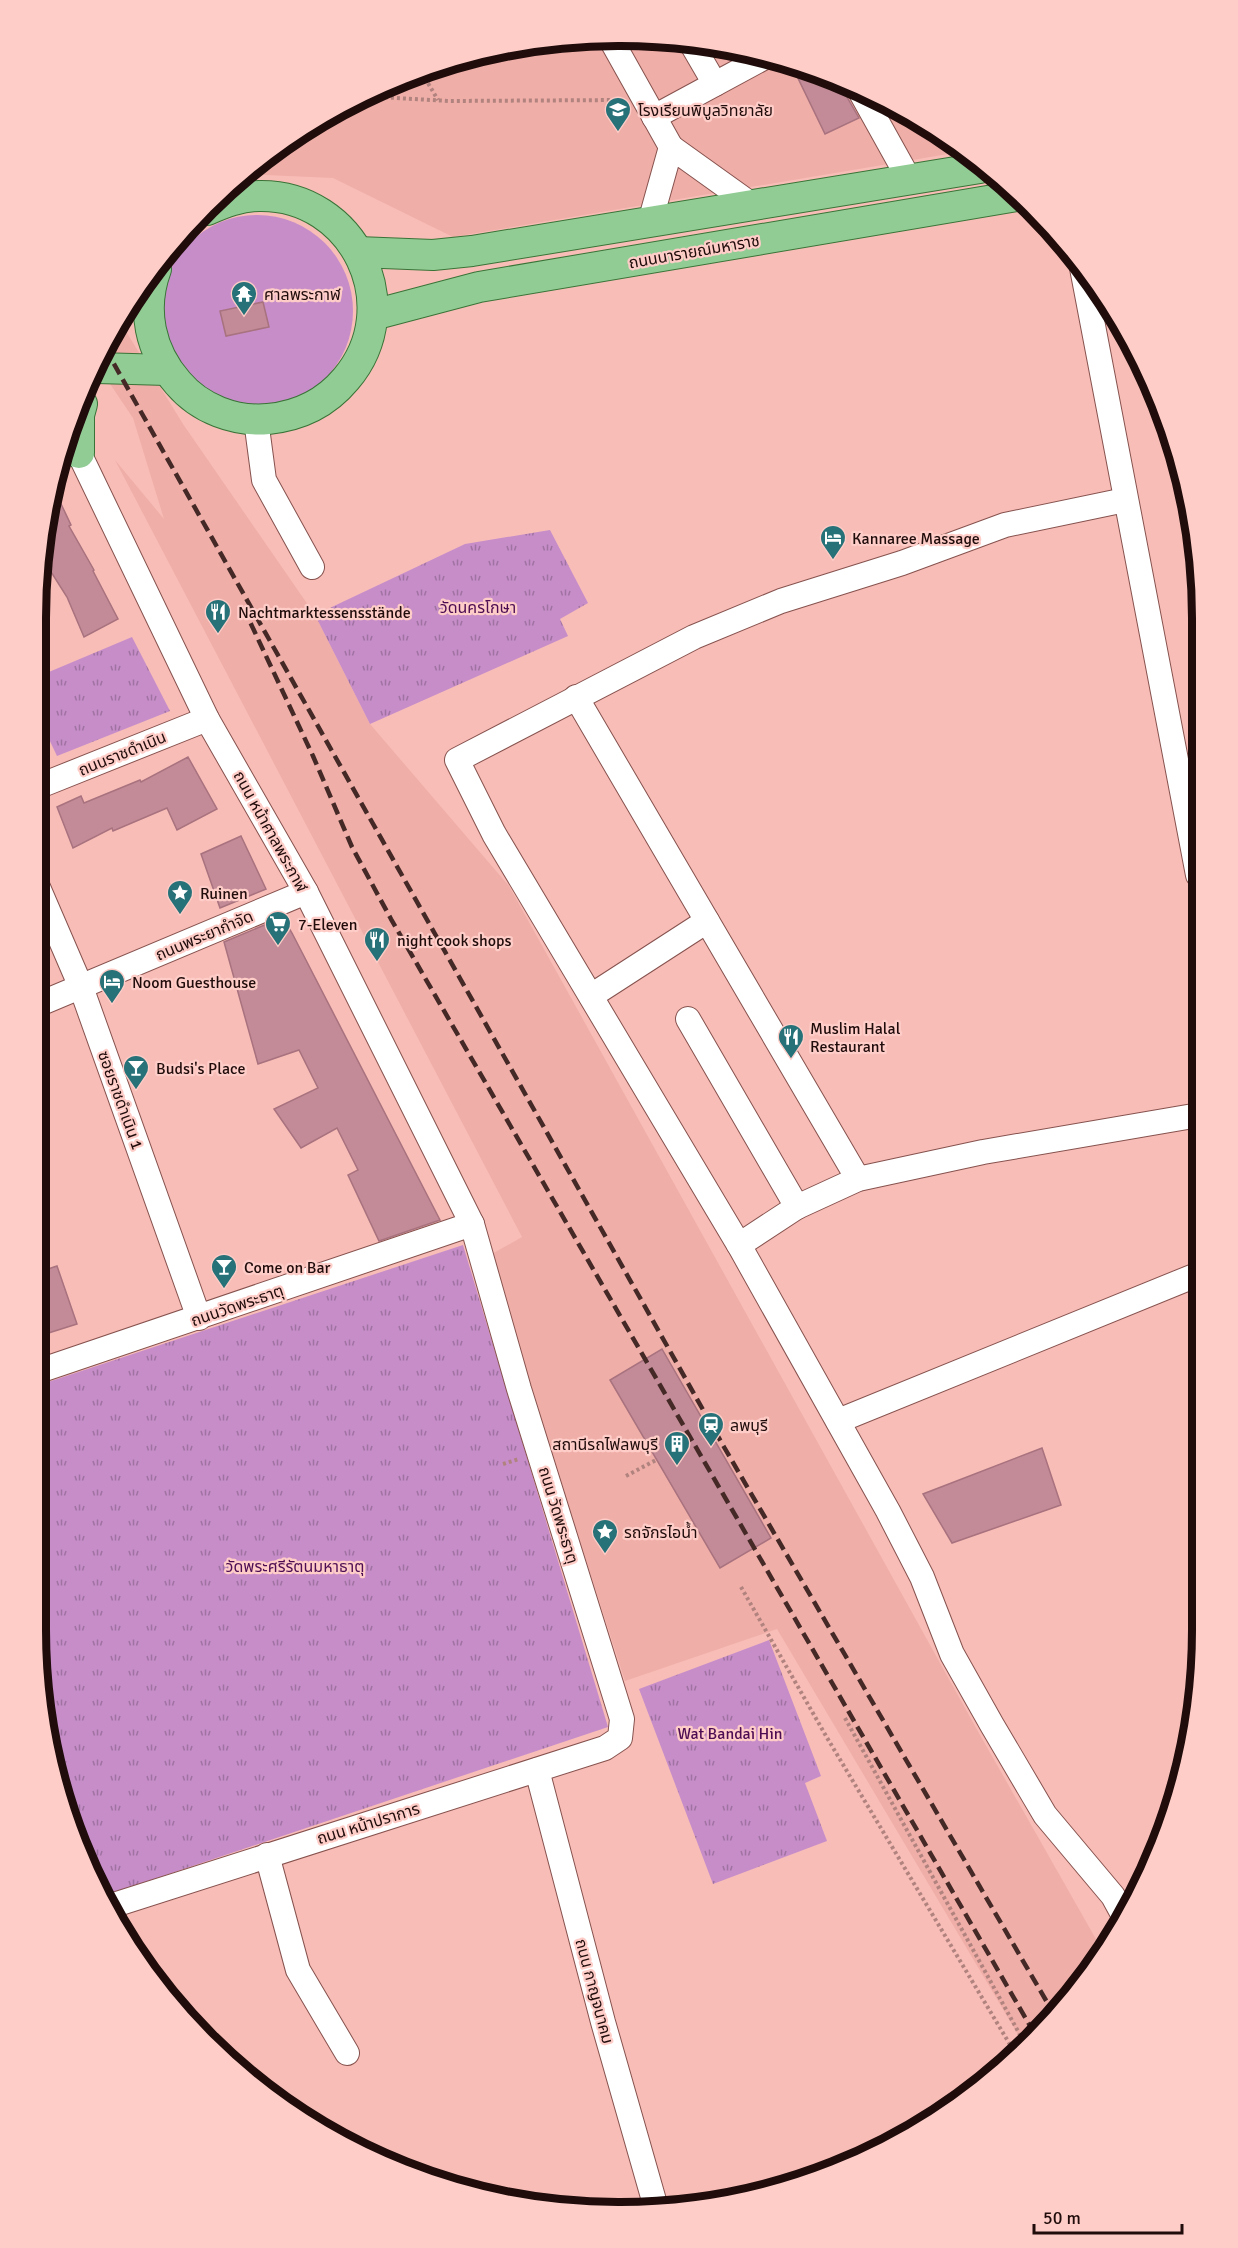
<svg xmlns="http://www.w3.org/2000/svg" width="1238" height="2248" font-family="Signika,'Noto Sans Thai',sans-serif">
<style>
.built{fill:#f0aea8}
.green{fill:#c68dc9}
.park{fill:url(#park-tufts)}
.building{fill:#c28b97;stroke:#a8727e;stroke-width:1.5}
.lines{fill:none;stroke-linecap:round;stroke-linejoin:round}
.minor-casing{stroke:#86524e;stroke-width:26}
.major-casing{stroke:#3a7337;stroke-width:32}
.path{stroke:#b1837f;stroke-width:4;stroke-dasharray:3 3;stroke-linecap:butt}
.minor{stroke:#fff;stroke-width:24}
.major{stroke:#91cc95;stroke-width:30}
.rail{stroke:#442927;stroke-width:4.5;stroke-dasharray:12 6;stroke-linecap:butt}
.labels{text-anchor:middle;stroke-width:4.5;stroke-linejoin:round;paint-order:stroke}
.poi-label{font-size:16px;fill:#200c0b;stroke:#fecdc8;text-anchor:start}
.street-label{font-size:16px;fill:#200c0b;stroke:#fecdc8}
.park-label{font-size:16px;fill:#4e0d53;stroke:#fecdc8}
.rim{fill:none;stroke:#200c0b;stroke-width:8}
</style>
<defs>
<pattern id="park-tufts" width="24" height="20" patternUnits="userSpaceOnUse" patternTransform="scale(1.5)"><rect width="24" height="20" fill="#c68dc9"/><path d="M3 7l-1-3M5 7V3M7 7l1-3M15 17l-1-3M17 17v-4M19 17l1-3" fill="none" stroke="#a072a1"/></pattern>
</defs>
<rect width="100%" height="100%" fill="#f8bdb7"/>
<!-- built -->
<g class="built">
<polygon points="581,37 695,41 806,67 910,114 960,152 453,237 333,178 245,174 264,157 361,96 468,56"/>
<polygon points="119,320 183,424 315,615 370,724 509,886 980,1735 1101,1948 1023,2043 777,1629 625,1681 535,1402 490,1255 522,1237 115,460 164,519 133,418 98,366 114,328"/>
</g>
<!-- green -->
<circle class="green" cx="257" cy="311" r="96"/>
<!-- park -->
<g class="park">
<polygon points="550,530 588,603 560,619 568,636 370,724 315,615 465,544"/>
<polygon points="132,637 170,711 57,756 37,714 37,677"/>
<polygon points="463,1245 608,1727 109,1894 67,1817 47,1742 36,1629 36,1386"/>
<polygon points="769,1640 821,1776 805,1783 827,1841 713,1884 639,1689"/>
</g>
<!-- building -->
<g class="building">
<polygon points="806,67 847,85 847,97 859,118 825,134 795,72"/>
<polygon points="263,302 269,327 226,336 220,311"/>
<polygon points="53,487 71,525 69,526 94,570 93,571 118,619 84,637 67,597 41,556"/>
<polygon points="188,757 217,809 177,830 167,808 113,831 112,828 73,848 57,807 81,796 84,803 140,780 141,782"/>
<polygon points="241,836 266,889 220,908 201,854"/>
<polygon points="274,921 286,923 292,933 440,1220 379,1241 348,1175 358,1170 337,1128 301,1148 274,1109 318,1088 299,1050 258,1064 224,942"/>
<polygon points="57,1266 77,1324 36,1337 36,1273"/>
<polygon points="662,1349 771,1538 720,1568 610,1380"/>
<polygon points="1042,1448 1061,1505 952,1543 923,1494"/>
</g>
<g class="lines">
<defs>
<g id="minor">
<polyline points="610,38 671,147"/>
<polyline points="690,41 715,84"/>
<polyline points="860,91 909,179"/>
<polyline points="654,117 765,57"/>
<polyline points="650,222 671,147 752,205"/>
<polyline points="1082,268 1198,875"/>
<polyline points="256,420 264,480 312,567"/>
<polyline points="69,438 79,453 207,719 306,892 472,1224 519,1389 622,1719 620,1738 605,1748 114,1905"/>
<polyline points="576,697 858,1179"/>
<polyline points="37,787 207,719"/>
<polyline points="37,885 81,987 199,1318"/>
<polyline points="591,996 707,921"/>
<polyline points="37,1005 306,892"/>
<polyline points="688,1019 797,1207"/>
<polyline points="739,1245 797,1207 858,1179 983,1152 1199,1115"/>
<polyline points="36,1372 472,1224"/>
<polyline points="838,1421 1199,1274"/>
<polyline points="537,1770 603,2022 657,2211"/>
<polyline points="267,1855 298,1970 347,2053"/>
<polyline points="1125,1918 1113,1896 1045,1815 992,1725 952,1654 922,1577 888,1511 739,1245 494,834 457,760 694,637 781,601 902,563 1005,525 1125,500"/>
</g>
<g id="major">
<polyline points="358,252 433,255 472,251 980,168"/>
<path d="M156,269C141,310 150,351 178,383C200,409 235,422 268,419C299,416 326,403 346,379C408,306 354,194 259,196C240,196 223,203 207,210"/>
<polyline points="373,315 479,287 1017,196"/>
<polyline points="97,368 167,370"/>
<polyline points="79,453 79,415 82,404"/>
</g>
</defs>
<!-- minor casing -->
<use href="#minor" class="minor-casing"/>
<!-- major casing -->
<use href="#major" class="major-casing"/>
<!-- path -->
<g class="path">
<polyline points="422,73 438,100"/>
<polyline points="361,96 449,101 621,100"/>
<polyline points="503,1464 519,1459"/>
<polyline points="626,1476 656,1460"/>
<polyline points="741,1587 826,1736 1015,2053"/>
<polyline points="845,1718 1024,2042"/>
</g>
<!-- minor -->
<use href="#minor" class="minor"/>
<!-- major -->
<use href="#major" class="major"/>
<!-- rail -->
<g class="rail">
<polyline points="105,348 724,1447 1051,2009"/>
<polyline points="243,607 313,756 352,847 391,919 1033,2031"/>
</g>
</g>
<!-- icons -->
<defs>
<symbol id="school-pin" viewBox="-11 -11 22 30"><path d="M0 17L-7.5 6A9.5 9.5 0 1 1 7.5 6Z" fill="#277178" stroke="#fecdc8"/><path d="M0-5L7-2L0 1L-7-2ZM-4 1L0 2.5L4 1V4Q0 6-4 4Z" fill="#fff"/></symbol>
<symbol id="temple-pin" viewBox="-11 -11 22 30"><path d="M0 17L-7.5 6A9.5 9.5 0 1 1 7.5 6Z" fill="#277178" stroke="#fecdc8"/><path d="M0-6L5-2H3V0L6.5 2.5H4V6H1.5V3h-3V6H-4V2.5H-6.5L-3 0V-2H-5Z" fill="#fff"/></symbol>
<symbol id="hotel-pin" viewBox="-11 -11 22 30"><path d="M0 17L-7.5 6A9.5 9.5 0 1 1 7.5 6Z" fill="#277178" stroke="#fecdc8"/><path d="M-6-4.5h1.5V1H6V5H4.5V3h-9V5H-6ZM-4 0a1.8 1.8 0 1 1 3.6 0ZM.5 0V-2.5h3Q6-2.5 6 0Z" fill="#fff"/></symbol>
<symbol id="restaurant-pin" viewBox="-11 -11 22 30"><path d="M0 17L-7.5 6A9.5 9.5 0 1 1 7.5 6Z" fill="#277178" stroke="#fecdc8"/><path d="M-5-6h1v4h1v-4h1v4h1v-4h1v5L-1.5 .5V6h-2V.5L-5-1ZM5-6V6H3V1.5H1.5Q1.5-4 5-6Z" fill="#fff"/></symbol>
<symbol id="sight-pin" viewBox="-11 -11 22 30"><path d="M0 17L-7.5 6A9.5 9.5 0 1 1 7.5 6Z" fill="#277178" stroke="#fecdc8"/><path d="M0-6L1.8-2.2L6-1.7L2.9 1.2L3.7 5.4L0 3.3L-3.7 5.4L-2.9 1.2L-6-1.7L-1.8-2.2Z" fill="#fff"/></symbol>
<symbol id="supermarket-pin" viewBox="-11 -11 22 30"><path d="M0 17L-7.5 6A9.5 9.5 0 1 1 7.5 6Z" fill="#277178" stroke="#fecdc8"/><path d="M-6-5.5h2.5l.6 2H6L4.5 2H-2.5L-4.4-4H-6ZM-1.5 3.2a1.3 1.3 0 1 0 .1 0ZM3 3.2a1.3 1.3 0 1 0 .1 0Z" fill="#fff"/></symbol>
<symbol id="bar-pin" viewBox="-11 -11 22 30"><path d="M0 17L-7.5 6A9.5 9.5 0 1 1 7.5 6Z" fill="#277178" stroke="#fecdc8"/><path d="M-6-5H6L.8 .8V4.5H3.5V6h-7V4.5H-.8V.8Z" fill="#fff"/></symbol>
<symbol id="station-pin" viewBox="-11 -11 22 30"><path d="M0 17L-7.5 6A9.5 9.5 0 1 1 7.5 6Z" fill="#277178" stroke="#fecdc8"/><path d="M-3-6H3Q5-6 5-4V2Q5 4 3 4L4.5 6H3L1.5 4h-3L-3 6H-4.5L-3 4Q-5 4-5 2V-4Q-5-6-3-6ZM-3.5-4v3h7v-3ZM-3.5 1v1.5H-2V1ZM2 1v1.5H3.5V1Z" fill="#fff"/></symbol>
<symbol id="building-pin" viewBox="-11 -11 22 30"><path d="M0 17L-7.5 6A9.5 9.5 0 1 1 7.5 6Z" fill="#277178" stroke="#fecdc8"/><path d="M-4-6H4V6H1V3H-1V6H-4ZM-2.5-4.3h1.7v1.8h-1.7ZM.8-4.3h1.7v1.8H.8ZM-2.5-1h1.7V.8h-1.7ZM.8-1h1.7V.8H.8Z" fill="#fff"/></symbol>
</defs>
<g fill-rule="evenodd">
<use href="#school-pin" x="603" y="95" width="30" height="40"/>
<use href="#temple-pin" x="229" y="279" width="30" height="40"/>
<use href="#hotel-pin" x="818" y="523" width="30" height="40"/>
<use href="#restaurant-pin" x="203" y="597" width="30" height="40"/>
<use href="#sight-pin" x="165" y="878" width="30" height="40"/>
<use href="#supermarket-pin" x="263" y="909" width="30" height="40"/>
<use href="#restaurant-pin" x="362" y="925" width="30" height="40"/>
<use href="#hotel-pin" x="97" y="967" width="30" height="40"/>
<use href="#restaurant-pin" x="776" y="1022" width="30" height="40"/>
<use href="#bar-pin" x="121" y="1053" width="30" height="40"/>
<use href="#bar-pin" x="209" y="1252" width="30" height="40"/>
<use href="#station-pin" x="696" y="1410" width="30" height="40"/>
<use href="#building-pin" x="662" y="1429" width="30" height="40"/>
<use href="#sight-pin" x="590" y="1517" width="30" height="40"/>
</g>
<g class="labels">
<!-- poi labels -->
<g class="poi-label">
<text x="638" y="116">โรงเรียนพิบูลวิทยาลัย</text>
<text x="264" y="300">ศาลพระกาฬ</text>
<text x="852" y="544">Kannaree Massage</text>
<text x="238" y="618">Nachtmarktessensstände</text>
<text x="200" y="899">Ruinen</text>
<text x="298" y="930">7-Eleven</text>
<text x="397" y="946">night cook shops</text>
<text x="132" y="988">Noom Guesthouse</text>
<text x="810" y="1034">Muslim Halal<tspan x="810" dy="18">Restaurant</tspan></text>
<text x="156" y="1074">Budsi's Place</text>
<text x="244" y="1273">Come on Bar</text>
<text x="730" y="1431">ลพบุรี</text>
<text x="658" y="1450" text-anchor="end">สถานีรถไฟลพบุรี</text>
<text x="624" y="1538">รถจักรไอน้ำ</text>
</g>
<!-- street labels -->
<g class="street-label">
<text transform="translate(694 251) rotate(-10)" y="6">ถนนนารายณ์มหาราช</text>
<text transform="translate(122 753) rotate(-22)" y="6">ถนนราชดำเนิน</text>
<text transform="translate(271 831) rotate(61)" y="6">ถนน หน้าศาลพระกาฬ</text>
<text transform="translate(204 935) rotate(-23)" y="6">ถนนพระยากำจัด</text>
<text transform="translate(121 1100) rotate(70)" y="6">ซอยราชดำเนิน 1</text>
<text transform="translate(237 1305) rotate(-19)" y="6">ถนนวัดพระธาตุ</text>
<text transform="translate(559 1515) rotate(73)" y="6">ถนน วัดพระธาตุ</text>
<text transform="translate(368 1823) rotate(-17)" y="6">ถนน หน้าปราการ</text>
<text transform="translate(595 1991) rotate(75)" y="6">ถนน กาญจนาคม</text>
</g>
<!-- park labels -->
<g class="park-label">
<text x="478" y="613">วัดนครโกษา</text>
<text x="295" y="1572">วัดพระศรีรัตนมหาธาตุ</text>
<text x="730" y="1739">Wat Bandai Hin</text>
</g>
</g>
<!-- crop -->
<path d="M0 0H1238V2248H0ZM618 46H620A572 572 0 0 1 1192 618V1630A572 572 0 0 1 620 2202H618A572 572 0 0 1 46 1630V618A572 572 0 0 1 618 46Z" fill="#fecdc8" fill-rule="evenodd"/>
<path class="rim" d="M618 46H620A572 572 0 0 1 1192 618V1630A572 572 0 0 1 620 2202H618A572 572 0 0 1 46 1630V618A572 572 0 0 1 618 46Z"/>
<!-- scale -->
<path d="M1034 2224v9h148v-9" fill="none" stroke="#200c0b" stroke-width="3"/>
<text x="1043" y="2224" font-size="18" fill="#200c0b" stroke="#fecdc8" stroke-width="4.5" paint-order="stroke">50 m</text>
</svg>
